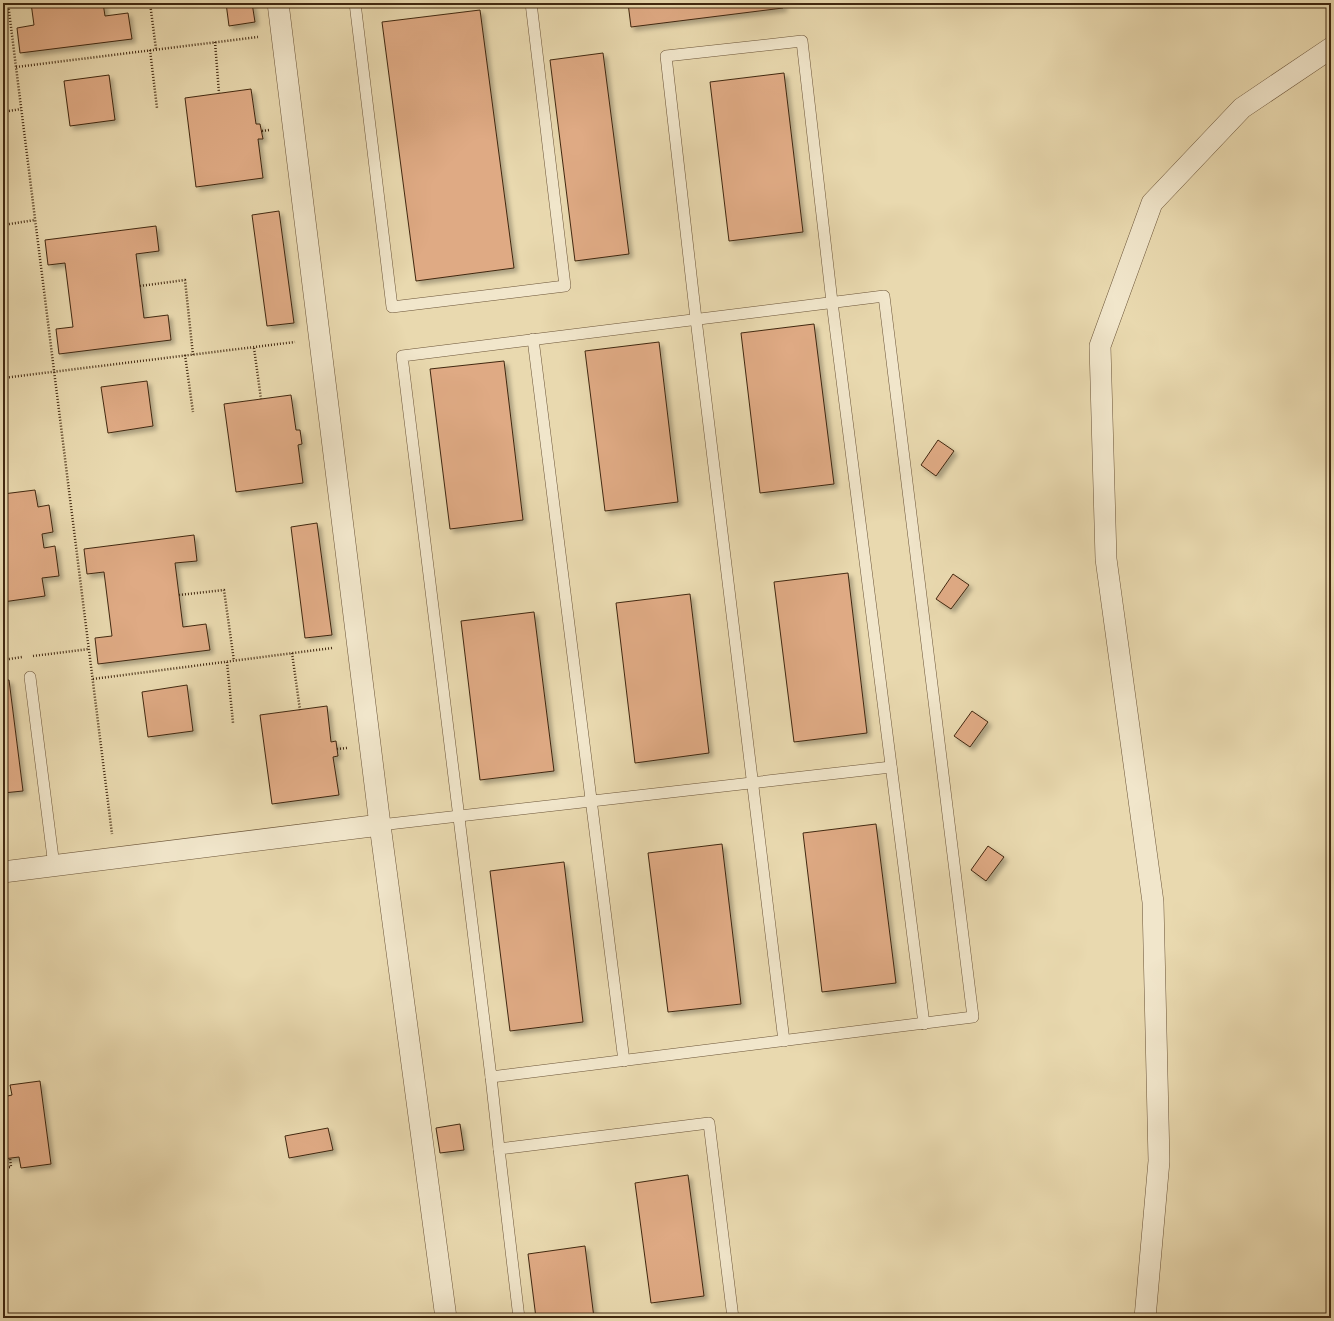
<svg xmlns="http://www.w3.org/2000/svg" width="1334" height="1321" font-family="'IM FELL English',serif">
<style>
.building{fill:#dfaa84;stroke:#412810;filter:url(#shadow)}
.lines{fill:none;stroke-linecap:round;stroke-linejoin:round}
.service-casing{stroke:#6b5438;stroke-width:12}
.minor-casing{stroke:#6b5438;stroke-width:22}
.path{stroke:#412810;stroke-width:2.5;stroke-dasharray:1 2;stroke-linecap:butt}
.service{stroke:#f1e6cb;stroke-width:11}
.minor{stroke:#f1e6cb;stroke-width:21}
</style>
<defs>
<filter id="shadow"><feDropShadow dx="3.5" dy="3.5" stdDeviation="2" flood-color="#0004"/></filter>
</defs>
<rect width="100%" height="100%" fill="#e9d9af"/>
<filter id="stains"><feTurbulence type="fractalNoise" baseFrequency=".005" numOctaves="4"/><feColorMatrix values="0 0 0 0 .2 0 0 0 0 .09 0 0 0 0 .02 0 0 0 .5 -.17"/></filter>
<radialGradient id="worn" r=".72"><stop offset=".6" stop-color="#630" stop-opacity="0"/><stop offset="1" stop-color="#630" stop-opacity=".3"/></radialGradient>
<!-- building -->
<g class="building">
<polygon points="31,3 103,3 105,16 128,13 132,39 20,53 17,28 34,25"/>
<polygon points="226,3 252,3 255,22 229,26"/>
<polygon points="628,3 783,3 783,8 631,27"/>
<polygon points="480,10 514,268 416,281 382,22"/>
<polygon points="603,53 629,254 575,261 550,60"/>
<polygon points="784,73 803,232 729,241 710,82"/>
<polygon points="109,75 115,120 70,126 64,81"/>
<polygon points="251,89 256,124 260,124 263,139 258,139 263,178 196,187 185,98"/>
<polygon points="279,211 294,323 267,326 252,215"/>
<polygon points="156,226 159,251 136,254 144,318 168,315 171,340 59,354 56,329 73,327 65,263 48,265 45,240"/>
<polygon points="814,324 834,484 760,493 741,333"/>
<polygon points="659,342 678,502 605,511 585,351"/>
<polygon points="504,361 523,520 450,529 430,369"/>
<polygon points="147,381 153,426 108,433 101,387"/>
<polygon points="291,395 296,430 300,430 302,444 298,445 303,483 236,492 224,404"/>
<polygon points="938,440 954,451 936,476 921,465"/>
<polygon points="35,490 38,507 49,505 53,532 42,534 44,548 55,546 59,576 42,578 45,596 3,602 3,494"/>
<polygon points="317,523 332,635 305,638 291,527"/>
<polygon points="194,535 197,561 175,563 183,627 206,624 210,650 98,664 95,638 112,636 104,572 87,574 84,549"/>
<polygon points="848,573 867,733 794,742 774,582"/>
<polygon points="953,574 969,585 951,609 936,599"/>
<polygon points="690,594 709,753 635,763 616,603"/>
<polygon points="534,612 554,771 480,780 461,621"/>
<polygon points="3,680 9,680 23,791 3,793"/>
<polygon points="187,685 193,731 148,737 142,692"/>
<polygon points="327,706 331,742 336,741 337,749 338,756 333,757 339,795 272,804 260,715"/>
<polygon points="972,711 988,722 970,747 954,736"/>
<polygon points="876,824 896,983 822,992 803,833"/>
<polygon points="722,844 741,1004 668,1012 648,853"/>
<polygon points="988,846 1004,857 986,881 971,870"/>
<polygon points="564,862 583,1022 510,1031 490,871"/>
<polygon points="40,1081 51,1164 21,1168 19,1157 3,1159 3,1097 12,1095 10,1085"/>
<polygon points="460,1124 464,1150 440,1153 436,1128"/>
<polygon points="328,1128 333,1150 289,1158 285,1136"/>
<polygon points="688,1175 704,1296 651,1303 635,1183"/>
<polygon points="585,1246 594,1318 536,1318 528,1254"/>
</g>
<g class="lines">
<defs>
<g id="service">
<polyline points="355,3 392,307 565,286 531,3"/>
<polygon points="884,296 973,1017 491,1077 402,356"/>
<polyline points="533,339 624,1061"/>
<polyline points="30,677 54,866"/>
<polyline points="380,825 891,767"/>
<polyline points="784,1041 696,319 666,56 802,41 832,302 924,1024"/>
<polyline points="491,1077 499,1149"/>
<polyline points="519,1318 499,1149 709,1123 733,1318"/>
</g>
<g id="minor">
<polyline points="278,3 380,825 446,1318"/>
<polyline points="3,872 380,825"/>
<polyline points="1145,1318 1159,1161 1153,902 1106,559 1100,346 1152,203 1242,108 1331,48"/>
</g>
</defs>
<!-- service casing -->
<use href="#service" class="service-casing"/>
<!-- minor casing -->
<use href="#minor" class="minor-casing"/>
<!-- path -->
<g class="path">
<polyline points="8,3 112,834"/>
<polyline points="150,3 156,49"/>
<polyline points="215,42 219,93"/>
<polyline points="150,50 157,108"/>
<polyline points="16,67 258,37"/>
<polyline points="3,112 21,109"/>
<polyline points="262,131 269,130"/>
<polyline points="3,225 35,220"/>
<polyline points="140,286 185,280 193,355"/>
<polyline points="254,348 261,399"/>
<polyline points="185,355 193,412"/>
<polyline points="3,378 295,342"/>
<polyline points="179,595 224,590 234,661"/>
<polyline points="292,653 300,710"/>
<polyline points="33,656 89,649"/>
<polyline points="3,660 22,657"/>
<polyline points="227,662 233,723"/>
<polyline points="93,679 332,648"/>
<polyline points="337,749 347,748"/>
<polyline points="3,1083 4,1096"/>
<polyline points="3,1168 11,1167 10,1158"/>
</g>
<!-- service -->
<use href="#service" class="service"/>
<!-- minor -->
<use href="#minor" class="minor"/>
</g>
<!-- margin -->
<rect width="1334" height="1321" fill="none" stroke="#e9d9af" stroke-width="16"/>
<rect x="4" y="4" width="1326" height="1313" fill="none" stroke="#412810" stroke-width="2"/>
<rect x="8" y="8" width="1318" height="1305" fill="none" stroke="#412810"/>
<rect width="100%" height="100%" filter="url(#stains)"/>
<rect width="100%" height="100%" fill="url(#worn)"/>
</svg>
